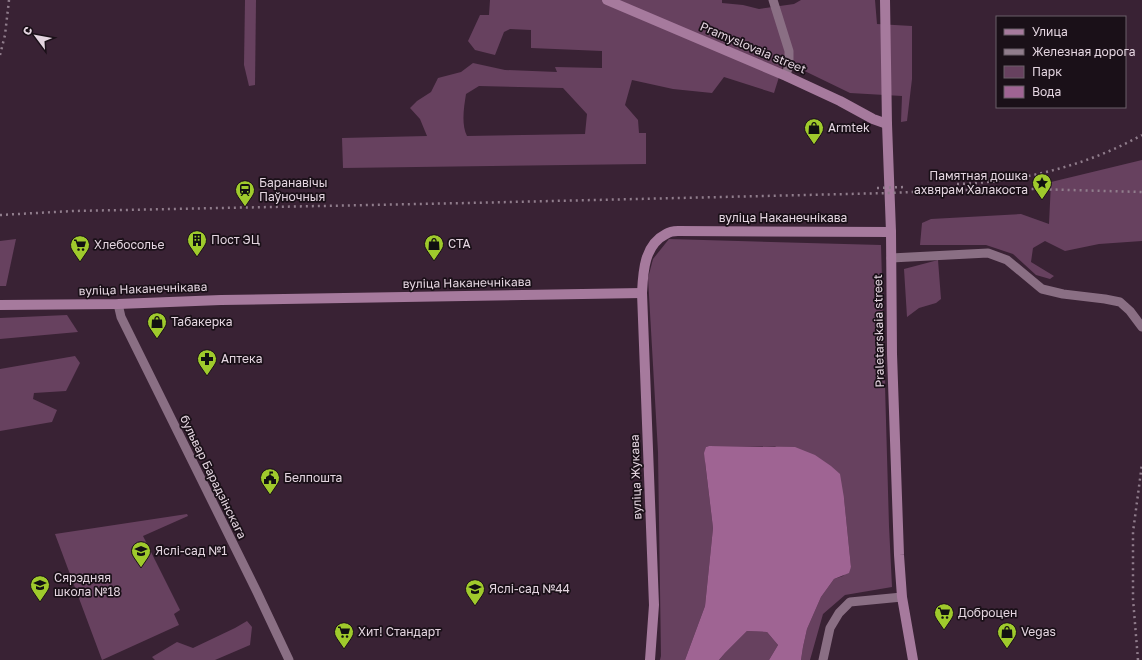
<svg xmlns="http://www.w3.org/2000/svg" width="1142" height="660" font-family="'Golos Text',sans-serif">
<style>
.green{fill:#67415f;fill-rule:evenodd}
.water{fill:#9f6493}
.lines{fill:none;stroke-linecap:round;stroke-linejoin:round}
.street{stroke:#8a6f84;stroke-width:9}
.secondary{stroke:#a67a9d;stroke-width:10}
.rail{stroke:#907d8c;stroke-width:2.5;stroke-dasharray:2 4;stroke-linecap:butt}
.labels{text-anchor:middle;stroke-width:3.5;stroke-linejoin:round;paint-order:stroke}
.street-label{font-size:12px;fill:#e4d5e0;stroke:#1a1018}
.poi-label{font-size:12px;fill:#e4d5e0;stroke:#1a1018;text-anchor:start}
</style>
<rect width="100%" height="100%" fill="#392234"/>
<!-- green -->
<g class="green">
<polygon points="245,0 256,0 255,85 249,86 244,65"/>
<path d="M490,0H722V3L743,5L759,9L794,4L801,0H875L877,24L912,26V79L907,121L901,122L902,96L850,93L784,61L774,93L724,77L712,93L673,89L632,80L625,105L638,120L639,133H646V164L343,168L342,138L427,136L420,119L410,108L417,101L431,92L438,78L461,72L473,63L505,70L557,72L555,67L602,68V51L531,48V30L510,29L504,32L495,55L475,50L468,41L480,15H489ZM479,86L563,88L587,114L585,134L467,136C461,124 464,107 466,94Z"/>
<polygon points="1142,160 1142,241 1099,244 1065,251 1045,241 1033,248 1031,262 1054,276 1050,279 1036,275 1013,254 986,245 920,245 922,223 931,219 1021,214 1049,224 1051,182"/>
<polygon points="16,239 6,286 0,286 0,241"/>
<polygon points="669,239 881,245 889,526 892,587 845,595 823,614 810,660 801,660 803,647 807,629 821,597 834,579 843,576 851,567 844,498 775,446 709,446 706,447 705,462 713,528 705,606 685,660 660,660 661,656 658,452 648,278 653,259"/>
<polygon points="938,260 941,299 936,303 919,308 907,317 904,269"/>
<polygon points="67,315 78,332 0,339 0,318"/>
<polygon points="75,356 80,363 66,391 34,393 33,399 57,410 52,422 0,431 0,369"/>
<polygon points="187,514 188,516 143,536 180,610 174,614 179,625 102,660 55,534"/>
<polygon points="247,621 252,627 250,645 215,660 155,660 152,657 177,642 193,648 235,628"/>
<polygon points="747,631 767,632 778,645 769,660 719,660 725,653"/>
</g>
<!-- water -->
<polygon class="water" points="709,446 795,447 815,455 831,466 840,474 844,498 851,567 849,573 834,579 821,597 807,629 803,647 801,660 769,660 778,645 767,632 747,631 725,653 719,660 685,660 705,606 713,528 704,453 706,447"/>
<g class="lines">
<!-- street -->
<g class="street">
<polyline points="773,0 789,51 789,64 786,76"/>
<polyline points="891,258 988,253 1007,260 1042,289 1063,294 1105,299 1120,302 1130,311 1142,327"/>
<polyline points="118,304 121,317 257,592 289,660"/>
<polyline points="823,660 830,628 839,613 850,602 902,597"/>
</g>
<!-- secondary -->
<g class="secondary">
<polyline points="607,0 786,76 840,101 873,119 887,124"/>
<polyline points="885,0 887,124 891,232 892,354 899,555 902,597 913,660"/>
<polyline points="0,305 118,304 221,300 642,293"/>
<path d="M650,660L654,605L642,293C643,272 644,245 666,234C669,232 674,231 678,231L891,232"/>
</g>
<!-- rail -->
<g class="rail">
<polyline points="0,55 5,35 9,0"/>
<path d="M957,184C1021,182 1086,166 1142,135"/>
<polyline points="877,188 905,187"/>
<polyline points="0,215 73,211 468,203 890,193 962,190 1034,189 1142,192"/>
<polyline points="1138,660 1133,599 1133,532 1142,464"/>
</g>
</g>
<!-- icons -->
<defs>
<symbol id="shop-pin" viewBox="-11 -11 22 30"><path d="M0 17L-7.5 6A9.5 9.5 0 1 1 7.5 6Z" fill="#9fca2c" stroke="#1a1018"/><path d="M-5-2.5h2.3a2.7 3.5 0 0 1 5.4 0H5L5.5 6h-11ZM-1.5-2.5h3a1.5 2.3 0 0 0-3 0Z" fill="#111"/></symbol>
<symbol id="sight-pin" viewBox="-11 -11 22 30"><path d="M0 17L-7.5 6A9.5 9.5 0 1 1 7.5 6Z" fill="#9fca2c" stroke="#1a1018"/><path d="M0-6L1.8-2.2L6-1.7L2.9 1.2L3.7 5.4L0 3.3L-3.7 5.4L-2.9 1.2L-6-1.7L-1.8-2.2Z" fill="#111"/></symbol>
<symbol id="station-pin" viewBox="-11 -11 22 30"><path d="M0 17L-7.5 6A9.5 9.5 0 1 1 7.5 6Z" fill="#9fca2c" stroke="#1a1018"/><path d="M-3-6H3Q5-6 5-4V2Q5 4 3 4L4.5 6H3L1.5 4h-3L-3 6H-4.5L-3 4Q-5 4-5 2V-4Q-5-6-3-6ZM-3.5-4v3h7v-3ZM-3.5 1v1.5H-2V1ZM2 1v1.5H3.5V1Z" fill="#111"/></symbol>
<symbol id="building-pin" viewBox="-11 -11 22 30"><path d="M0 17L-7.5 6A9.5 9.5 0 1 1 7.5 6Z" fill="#9fca2c" stroke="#1a1018"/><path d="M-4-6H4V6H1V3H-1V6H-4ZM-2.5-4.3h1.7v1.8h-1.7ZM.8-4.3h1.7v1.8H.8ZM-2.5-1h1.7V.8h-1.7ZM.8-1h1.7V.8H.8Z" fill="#111"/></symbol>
<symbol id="supermarket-pin" viewBox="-11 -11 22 30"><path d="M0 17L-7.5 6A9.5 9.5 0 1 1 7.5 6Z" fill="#9fca2c" stroke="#1a1018"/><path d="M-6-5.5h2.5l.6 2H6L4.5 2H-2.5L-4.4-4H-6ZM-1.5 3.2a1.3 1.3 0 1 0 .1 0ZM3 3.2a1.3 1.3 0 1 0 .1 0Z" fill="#111"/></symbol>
<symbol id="pharmacy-pin" viewBox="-11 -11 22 30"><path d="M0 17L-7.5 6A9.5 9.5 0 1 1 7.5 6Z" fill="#9fca2c" stroke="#1a1018"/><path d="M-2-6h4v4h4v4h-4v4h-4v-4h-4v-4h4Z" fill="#111"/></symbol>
<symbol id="civic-pin" viewBox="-11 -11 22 30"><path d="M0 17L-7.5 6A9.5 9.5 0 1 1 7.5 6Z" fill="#9fca2c" stroke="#1a1018"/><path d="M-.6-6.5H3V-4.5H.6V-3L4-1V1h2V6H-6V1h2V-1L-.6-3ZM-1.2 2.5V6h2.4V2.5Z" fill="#111"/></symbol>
<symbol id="school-pin" viewBox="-11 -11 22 30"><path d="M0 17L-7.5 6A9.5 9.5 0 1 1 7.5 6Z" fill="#9fca2c" stroke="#1a1018"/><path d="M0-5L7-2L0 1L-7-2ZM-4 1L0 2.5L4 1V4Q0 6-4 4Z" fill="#111"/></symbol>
</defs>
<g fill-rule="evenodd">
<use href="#shop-pin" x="803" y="117" width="22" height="30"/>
<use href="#sight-pin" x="1031" y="172" width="22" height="30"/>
<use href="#station-pin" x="234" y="179" width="22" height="30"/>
<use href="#building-pin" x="186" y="229" width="22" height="30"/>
<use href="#shop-pin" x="423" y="233" width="22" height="30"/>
<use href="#supermarket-pin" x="69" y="234" width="22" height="30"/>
<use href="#shop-pin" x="146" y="311" width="22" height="30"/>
<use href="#pharmacy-pin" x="196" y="348" width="22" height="30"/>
<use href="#civic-pin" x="259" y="467" width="22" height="30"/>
<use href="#school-pin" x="130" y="540" width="22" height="30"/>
<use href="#school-pin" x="29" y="574" width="22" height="30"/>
<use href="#school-pin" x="464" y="578" width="22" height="30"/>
<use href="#supermarket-pin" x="933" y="602" width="22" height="30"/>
<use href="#supermarket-pin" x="333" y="621" width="22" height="30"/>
<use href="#shop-pin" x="996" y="621" width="22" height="30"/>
</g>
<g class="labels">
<!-- street labels -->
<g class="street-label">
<text transform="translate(753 48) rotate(23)" y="4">Pramyslovaia street</text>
<text x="783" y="222">вуліца Наканечнікава</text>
<text transform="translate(467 283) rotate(-1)" y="4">вуліца Наканечнікава</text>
<text transform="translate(143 289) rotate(-2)" y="4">вуліца Наканечнікава</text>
<text transform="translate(879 331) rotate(-91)" y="4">Praletarskaia street</text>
<text transform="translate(213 477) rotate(64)" y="4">бульвар Барадзінскага</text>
<text transform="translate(636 477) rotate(-92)" y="4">вуліца Жукава</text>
</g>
<!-- poi labels -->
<g class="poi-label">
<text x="828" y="132">Armtek</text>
<text x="1028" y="180" text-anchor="end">Памятная дошка<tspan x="1028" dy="14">ахвярам Халакоста</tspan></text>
<text x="259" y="187">Баранавічы<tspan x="259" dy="14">Паўночныя</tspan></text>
<text x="211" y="244">Пост ЭЦ</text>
<text x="448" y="248">СТА</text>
<text x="94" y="249">Хлебосолье</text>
<text x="171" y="326">Табакерка</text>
<text x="221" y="363">Аптека</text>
<text x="284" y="482">Белпошта</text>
<text x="155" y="555">Яслі-сад №1</text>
<text x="54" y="582">Сярэдняя<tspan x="54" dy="14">школа №18</tspan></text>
<text x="489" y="593">Яслі-сад №44</text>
<text x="958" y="617">Доброцен</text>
<text x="358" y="636">Хит! Стандарт</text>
<text x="1021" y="636">Vegas</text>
</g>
</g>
<!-- legend -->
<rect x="996" y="16" width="130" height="92" fill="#1a1018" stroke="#6b5f68"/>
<rect x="1004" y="29" width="20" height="6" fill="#a67a9d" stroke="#6b5f68"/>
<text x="1032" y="36" font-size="12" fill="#e4d5e0">Улица</text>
<rect x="1004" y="49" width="20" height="6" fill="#907d8c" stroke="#6b5f68"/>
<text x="1032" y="56" font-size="12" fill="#e4d5e0">Железная дорога</text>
<rect x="1004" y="66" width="20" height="12" fill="#67415f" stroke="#6b5f68"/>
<text x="1032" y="76" font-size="12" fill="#e4d5e0">Парк</text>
<rect x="1004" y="86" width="20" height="12" fill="#9f6493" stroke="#6b5f68"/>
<text x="1032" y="96" font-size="12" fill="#e4d5e0">Вода</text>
<!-- north arrow -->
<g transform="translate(36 36) rotate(302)" stroke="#1a1018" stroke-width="3" paint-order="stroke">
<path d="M0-3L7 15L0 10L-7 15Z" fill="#e4d5e0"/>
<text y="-6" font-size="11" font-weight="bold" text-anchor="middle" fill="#e4d5e0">С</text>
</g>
</svg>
